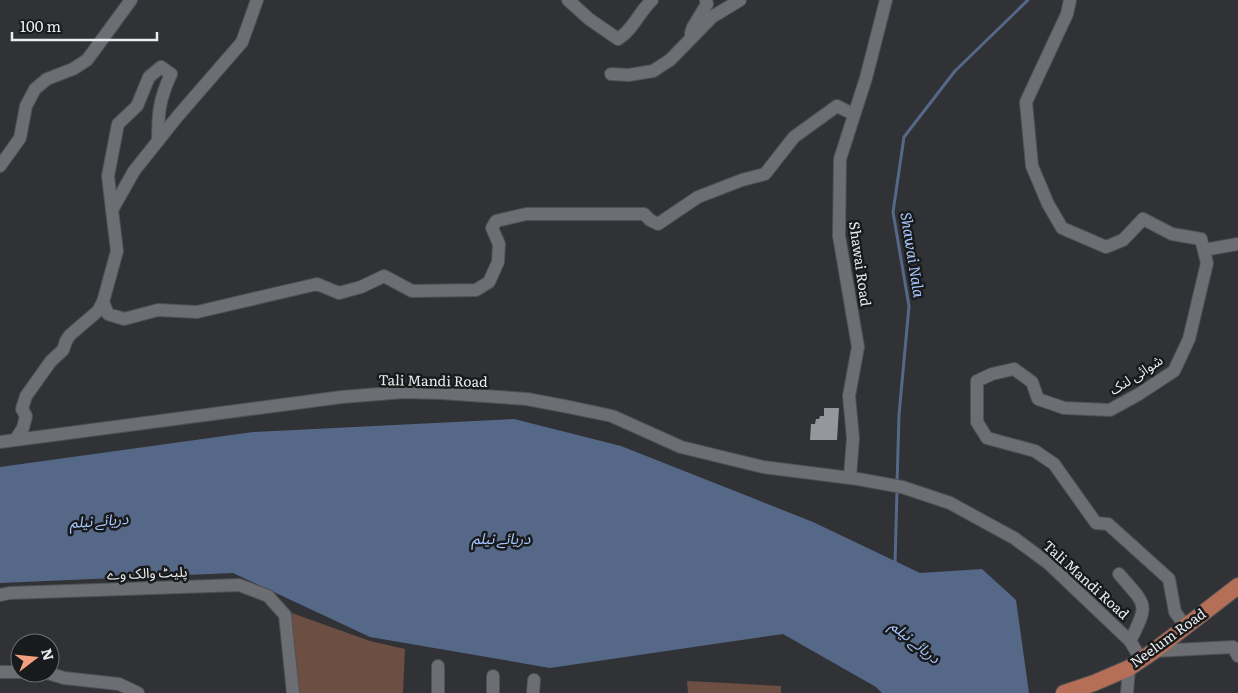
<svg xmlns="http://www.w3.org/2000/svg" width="1238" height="693" font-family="Literata,'Noto Sans Arabic',serif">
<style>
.green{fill:#6c4e43}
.water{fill:#556887}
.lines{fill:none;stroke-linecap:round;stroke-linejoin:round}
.stream{stroke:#556887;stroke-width:3}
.building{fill:#94979c}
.minor-casing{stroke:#4f5154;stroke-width:14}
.major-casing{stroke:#4f5154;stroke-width:18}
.minor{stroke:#6c6e73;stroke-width:12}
.major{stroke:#b46f56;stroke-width:16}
.labels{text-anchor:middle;stroke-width:5;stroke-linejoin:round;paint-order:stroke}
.street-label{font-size:14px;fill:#ebecef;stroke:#191a1c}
.water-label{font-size:15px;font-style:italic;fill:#a5c6fc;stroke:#191a1c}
</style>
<rect width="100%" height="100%" fill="#303236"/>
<!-- green -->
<g class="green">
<polygon points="289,612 370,641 405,649 403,693 299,693"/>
<polygon points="687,681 781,686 781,693 688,693"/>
</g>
<!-- water -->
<polygon class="water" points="514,419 621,446 813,522 920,573 982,569 1016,600 1029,693 882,693 876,687 783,634 550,668 370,637 233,573 0,583 0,467 253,432"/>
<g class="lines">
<!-- stream -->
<g class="stream">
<polyline points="897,484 899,415 909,306 893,212 904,137 955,71 1028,0"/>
<polyline points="895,564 897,490"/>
</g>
</g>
<!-- building -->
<polygon class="building" points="824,408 839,408 837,440 810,440 811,424 815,424 816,419 819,419 820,416 824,416"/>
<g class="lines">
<defs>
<g id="minor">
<polyline points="257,0 242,42 177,117 134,171 112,210 117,251 103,302 108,314 124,319 158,310 197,312 317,284 339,293 361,287 384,276 412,291 476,290 489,282 498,262 499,244 492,228 496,221 526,214 644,214 650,220 658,224 698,197 742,180 765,174 794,137 837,106 853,114"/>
<path d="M568,0L589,19L618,39C633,30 639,12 652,0"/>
<polyline points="1070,0 1067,14 1026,102 1032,166 1048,204 1062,228 1106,247 1123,240 1143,219 1172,234 1201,239 1207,263 1189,339 1174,371 1139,394 1110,410 1064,408 1038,399 1032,382 1014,369 992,374 977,381 977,422 987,438 1035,451 1054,464 1096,523 1108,524 1169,579 1175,612 1186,627"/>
<polyline points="691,33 693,27 707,4 706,0"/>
<polyline points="611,74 629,75 653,71 670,60 712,17 740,0"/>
<polyline points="0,166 20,138 26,106 35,89 47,79 73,69 87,60 131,0"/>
<path d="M112,210L108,176L118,124L137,106L149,77L161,67L171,74C159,100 158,113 158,141"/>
<polyline points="1204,250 1238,244"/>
<polyline points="16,439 23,428 26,416 22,409 26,396 51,361 63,350 66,341 70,335 98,311 103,302"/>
<polyline points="0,442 342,397 404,392 441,393 527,399 569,407 612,416 681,447 726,458 763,467 858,479 902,487 950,503 1014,538 1048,563 1130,641 1141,659"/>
<polyline points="850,477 853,438 849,396 858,347 839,236 840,159 866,78 886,0"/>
<path d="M1119,574C1146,606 1150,602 1130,641"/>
<polyline points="0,595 10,593 239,585 268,596 285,615 293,693"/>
<polyline points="1154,651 1233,647 1238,656"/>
<polyline points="0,672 20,672"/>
<polyline points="48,673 64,678 119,684 138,693"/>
<polyline points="438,693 438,666"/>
<polyline points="493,693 493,676"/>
<polyline points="533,693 534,680"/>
<polyline points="1127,693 1129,668"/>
</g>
<polyline id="major" points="1064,693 1094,683 1129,668 1154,651 1238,586"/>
</defs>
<!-- minor casing -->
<use href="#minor" class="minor-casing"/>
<!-- major casing -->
<use href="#major" class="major-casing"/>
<!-- minor -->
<use href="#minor" class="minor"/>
<!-- major -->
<use href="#major" class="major"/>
</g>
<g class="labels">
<!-- street labels -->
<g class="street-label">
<text transform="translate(860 264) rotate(82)" y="5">Shawai Road</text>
<text transform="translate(1136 375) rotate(-33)" y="5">شوائی لنک</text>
<text transform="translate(433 381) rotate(1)" y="5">Tali Mandi Road</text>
<text transform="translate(147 573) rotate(-2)" y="5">پلیٹ والک وے</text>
<text transform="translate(1086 580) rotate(42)" y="5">Tali Mandi Road</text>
<text transform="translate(1168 638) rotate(-36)" y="5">Neelum Road</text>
</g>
<!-- water labels -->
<g class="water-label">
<text transform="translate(912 255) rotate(81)" y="5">Shawai Nala</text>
<text transform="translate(99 521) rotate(-4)" y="5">دریائے نیلم</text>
<text x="501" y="544">دریائے نیلم</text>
<text transform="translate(915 642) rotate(39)" y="5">دریائے نیلم</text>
</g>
</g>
<!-- north arrow -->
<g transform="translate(35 658) rotate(74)"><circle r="24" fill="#191a1c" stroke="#6d6e70"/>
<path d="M0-4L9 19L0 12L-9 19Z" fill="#f2a081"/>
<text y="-8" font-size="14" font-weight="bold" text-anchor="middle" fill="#ebecef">N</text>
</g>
<!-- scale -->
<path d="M12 32v8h145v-8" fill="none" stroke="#ebecef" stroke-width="2.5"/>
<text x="20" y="32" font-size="15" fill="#ebecef" stroke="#191a1c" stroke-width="4" paint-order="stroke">100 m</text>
</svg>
